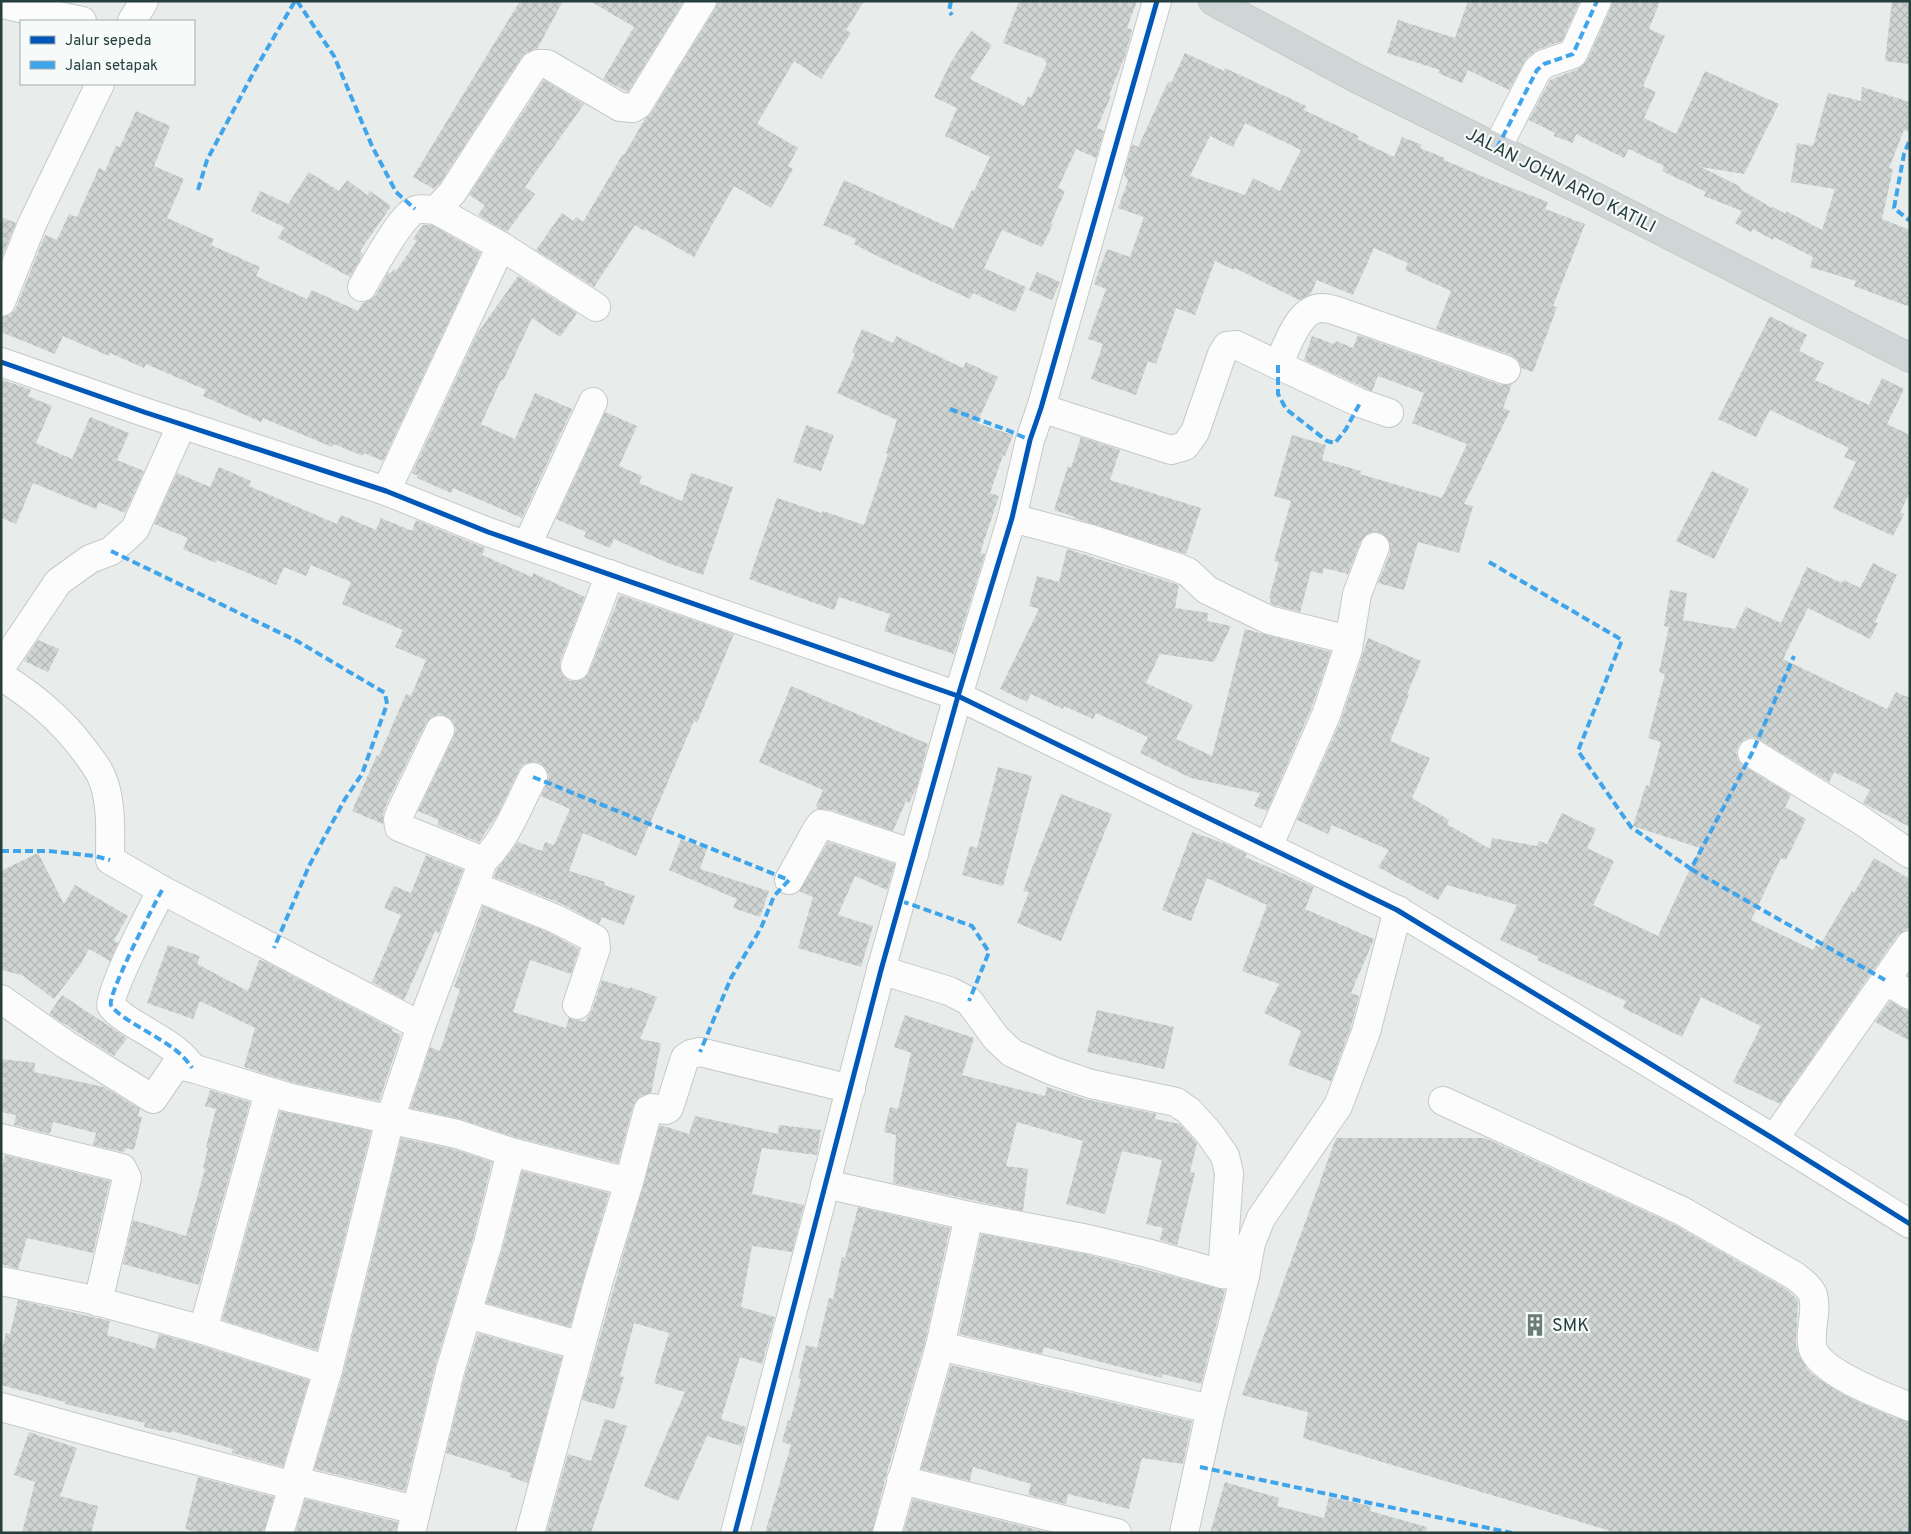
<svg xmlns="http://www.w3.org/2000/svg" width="1911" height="1534" font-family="Overpass,sans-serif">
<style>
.building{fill:url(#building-cross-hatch);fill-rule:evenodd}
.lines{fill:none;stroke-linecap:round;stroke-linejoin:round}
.minor-casing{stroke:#c5c9c7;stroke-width:30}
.major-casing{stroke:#c3cac9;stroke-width:30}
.minor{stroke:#fcfcfc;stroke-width:28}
.major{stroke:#d0d6d6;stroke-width:28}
.quiet{stroke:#3ea4ec;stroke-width:4;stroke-dasharray:8 4;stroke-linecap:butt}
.cycleway-casing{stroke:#f6faf9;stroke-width:8}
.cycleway{stroke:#0057b8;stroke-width:5}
.labels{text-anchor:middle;stroke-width:4.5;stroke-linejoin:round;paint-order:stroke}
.street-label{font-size:18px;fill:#253f3c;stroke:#f6faf9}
.poi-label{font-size:18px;fill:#253f3c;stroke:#f6faf9;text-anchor:start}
</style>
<defs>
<pattern id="building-cross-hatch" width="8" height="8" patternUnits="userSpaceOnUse" patternTransform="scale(1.25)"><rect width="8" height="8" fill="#d0d5d3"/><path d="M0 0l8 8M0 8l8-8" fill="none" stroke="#b2b8b6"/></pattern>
</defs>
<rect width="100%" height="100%" fill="#e8ecea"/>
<!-- building -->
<g class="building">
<polygon points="520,1 563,1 537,49 527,52 521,58 440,183 434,189 413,177"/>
<polygon points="590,1 684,1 628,92 603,79 634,27"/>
<polygon points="718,1 864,1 846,30 851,33 821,79 794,61 757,124 798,148 788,166 793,169 771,208 734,186 694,257 645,229 644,231 635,225 594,287 536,250 562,213 573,221 576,217 583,222 623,154 624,155 645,119 651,113 715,9"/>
<polygon points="1019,1 1137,1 1127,28 1132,30 1125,56 1109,95 1111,96 1097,128 1104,131 1096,158 1076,149 1058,188 1065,191 1051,223 1053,224 1042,247 1002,230 984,268 1026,287 1015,312 973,293 970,299 881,258 854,244 856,239 823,225 844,180 953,229 972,190 974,191 990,157 945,136 957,108 934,97 951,62 971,31 992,45 970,79 1024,106 1028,96 1031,98 1047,63 1044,61 1045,59 1003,43"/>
<polygon points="1468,1 1580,1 1562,41 1539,49 1527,58 1509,90 1468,70 1462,83 1438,73 1440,70 1387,53 1398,20 1455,38"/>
<polygon points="1612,1 1660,1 1649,29 1665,36 1643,86 1656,92 1644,118 1676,134 1705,71 1779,104 1744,174 1701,167 1741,187 1740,189 1772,208 1773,207 1786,214 1786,211 1822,230 1835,189 1791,182 1797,143 1813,146 1828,93 1861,101 1862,87 1910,102 1910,132 1904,130 1889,168 1893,169 1882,219 1910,230 1910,307 1854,286 1856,281 1810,267 1813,257 1774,237 1773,240 1753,229 1751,232 1735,223 1742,211 1704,196 1706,192 1662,171 1664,166 1629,149 1624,158 1576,134 1573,143 1554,136 1555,133 1529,120 1550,80 1578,69 1587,61 1611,7"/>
<polygon points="1892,1 1910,1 1910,64 1885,61"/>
<path d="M1185,53L1224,71L1225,68L1306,106L1304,110L1359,136L1357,139L1394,157L1402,137L1422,145L1420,148L1445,158L1444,160L1491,180L1548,202L1545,209L1585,224L1553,306L1557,307L1533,372L1521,368L1518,360L1511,355L1436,329L1451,291L1405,270L1408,263L1374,248L1353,295L1317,280L1310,295L1299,300L1235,268L1234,270L1215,261L1195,315L1176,308L1156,364L1148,361L1136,395L1091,379L1103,344L1088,339L1106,289L1094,284L1107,249L1130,257L1144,217L1118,208L1128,181L1124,174L1132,144L1138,147L1168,82L1171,83ZM1245,123L1301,150L1280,191L1253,178L1245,195L1190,176L1210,136L1233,147Z"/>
<polygon points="544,80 584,104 525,187 535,194 507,232 478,215 485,205 469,195"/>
<polygon points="136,111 170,126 154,166 184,179 167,218 214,239 211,245 260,267 256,276 307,299 312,290 358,311 363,303 370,300 376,295 388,272 390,274 394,269 396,271 417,241 413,239 423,225 432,225 481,253 383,461 364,453 363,456 334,444 332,447 263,418 261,422 203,396 206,390 146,364 144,368 110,353 109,356 63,336 55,354 1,332 1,317 10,315 16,308 45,235 57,240 69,214 77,217 99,168 105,171 116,146 120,147"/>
<polygon points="309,172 339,191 347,180 367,195 370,191 391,206 360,251 363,254 350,277 278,238 284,227 251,211 260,191 288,204"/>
<polygon points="1,217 16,223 1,259"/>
<polygon points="1037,272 1060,282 1052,300 1029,290"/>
<polygon points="518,276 577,313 560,337 532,318 503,381 501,380 481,424 515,439 535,393 572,409 522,518 453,488 451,493 417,478 418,476 412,473 477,334"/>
<polygon points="1770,316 1807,335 1799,351 1824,363 1815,380 1869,405 1882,378 1904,389 1887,424 1910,435 1910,493 1900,512 1904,514 1893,536 1833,508 1856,462 1844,457 1849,448 1770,410 1756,437 1718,419"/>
<polygon points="862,329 893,343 896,336 963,368 966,362 998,377 977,423 1013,435 1005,456 1003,455 990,493 999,496 980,553 985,554 954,654 884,631 890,614 839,597 834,610 749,579 777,498 822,513 823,511 864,525 888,454 886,453 897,420 837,393 855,354 852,352"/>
<polygon points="1358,335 1501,385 1512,384 1503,408 1510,411 1464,504 1473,506 1459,553 1418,542 1404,590 1378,583 1390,553 1390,545 1387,538 1381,533 1372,532 1366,535 1361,541 1348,574 1324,568 1322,574 1311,571 1300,612 1274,605 1270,603 1271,599 1269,598 1279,562 1274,561 1291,501 1274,496 1292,435 1326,445 1322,460 1361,471 1360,474 1442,498 1467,444 1412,423 1424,393 1378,376 1372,391 1304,360 1312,336 1334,344 1336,341 1353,348"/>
<polygon points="1,379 31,390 28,396 52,406 36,443 72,459 90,417 129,433 117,460 144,471 125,513 99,502 96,509 33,483 16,524 1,518"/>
<polygon points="605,412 637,426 619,466 642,476 639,483 682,501 691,473 733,487 703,575 668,563 614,539 610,548 584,537 586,532 556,519"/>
<polygon points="806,425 834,435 821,471 793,462"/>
<polygon points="1081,437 1120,450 1110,480 1201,508 1186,554 1074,518 1075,517 1054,510 1068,466 1071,468"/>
<polygon points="219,467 251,481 249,486 337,524 341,515 376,530 381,518 412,531 416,520 485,548 482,555 532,577 533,573 585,597 560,661 560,669 563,675 570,681 578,681 584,678 589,672 620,595 734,634 697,723 694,721 636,856 583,833 569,871 605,882 604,885 635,896 624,925 602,917 599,924 562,904 494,877 497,869 518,842 542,851 545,842 554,845 570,809 541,796 549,777 546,769 540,763 532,762 524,764 519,770 498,814 479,842 437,825 439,820 418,811 454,736 456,729 453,722 446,716 439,714 432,717 426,723 386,805 383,814 383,824 352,811 377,755 379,756 406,694 411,696 426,660 395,647 403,630 342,604 351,582 311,565 306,576 284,567 276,585 217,560 216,563 183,549 188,538 154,524 177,473 210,487"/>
<polygon points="1712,471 1749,489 1714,559 1676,541"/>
<polygon points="1067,549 1179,585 1175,608 1208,613 1207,621 1231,626 1214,662 1160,654 1146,683 1193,705 1176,739 1212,756 1245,629 1331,652 1311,709 1267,811 1254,806 1260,793 1191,778 1140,753 1148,737 1096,713 1093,719 1064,706 1063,709 1031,694 1027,702 1000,689 1039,609 1029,606 1037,576 1059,582"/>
<polygon points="1873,563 1897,575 1875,622 1878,623 1870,639 1808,608 1783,659 1887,709 1896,692 1910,698 1910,827 1863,803 1870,790 1834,772 1829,782 1760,740 1753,737 1745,739 1739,744 1736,752 1738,760 1744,766 1791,795 1785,807 1806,819 1786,860 1781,858 1751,920 1813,950 1816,945 1819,947 1852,891 1854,893 1874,858 1910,879 1910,927 1897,936 1780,1104 1733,1082 1761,1026 1701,997 1682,1037 1623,1008 1626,1001 1537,960 1539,957 1500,940 1517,905 1447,885 1438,900 1378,867 1389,850 1332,825 1328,834 1297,820 1341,720 1368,638 1421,661 1407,694 1409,695 1390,741 1430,758 1412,798 1449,820 1447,824 1490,849 1492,838 1537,846 1539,841 1547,844 1562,813 1596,829 1587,848 1614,861 1593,905 1658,936 1700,848 1633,826 1646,785 1649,786 1661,742 1648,738 1665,674 1659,672 1669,627 1664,626 1670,590 1687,593 1683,620 1735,629 1746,607 1781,623 1807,567 1842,583 1844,580 1860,588"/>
<polygon points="38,640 59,649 48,672 24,661"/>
<polygon points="791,686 928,744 917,786 909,803 906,801 893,831 832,810 817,809 818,807 816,806 823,790 759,762"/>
<polygon points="998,767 1032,776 1003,886 962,875 970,846 977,848"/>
<polygon points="1061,794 1112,814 1061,941 1017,923 1029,892 1023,891"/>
<polygon points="1192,832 1226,844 1247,854 1245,857 1314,887 1305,909 1374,939 1351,993 1359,996 1351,1027 1331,1081 1288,1065 1301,1031 1264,1013 1279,984 1242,971 1267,905 1207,878 1191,921 1162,910"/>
<polygon points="681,839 707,849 700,869 769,891 760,917 733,908 737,899 669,870"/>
<polygon points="828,842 895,864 887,890 855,876 838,915 873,926 861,967 798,948 813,897 799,891"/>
<polygon points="38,853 64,904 75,885 128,916 114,940 118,943 110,961 89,949 80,965 54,999 22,975 1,970 1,871"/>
<polygon points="426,855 463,870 439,933 435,931 404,1000 372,982 401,915 384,908 394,886 411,893"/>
<polygon points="483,906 550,933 579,949 571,974 530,960 513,1012 566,1028 569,1018 585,1022 592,1010 602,980 630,989 630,987 657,997 640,1039 661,1043 651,1093 641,1096 633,1106 618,1163 515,1137 460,1119 410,1108 430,1047 440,1051 460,989 454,987"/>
<polygon points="168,945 200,956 197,964 248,991 259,960 266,962 393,1029 392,1031 401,1035 379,1101 295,1083 244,1067 255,1028 200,1001 193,1019 147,1003"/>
<polygon points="62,995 127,1038 114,1056 49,1014"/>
<polygon points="1890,1001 1902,1008 1910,1011 1910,1041 1875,1022"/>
<polygon points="1097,1010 1174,1027 1164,1069 1087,1052"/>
<polygon points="905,1015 974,1038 962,1075 1045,1096 1047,1087 1085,1099 1156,1114 1155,1119 1180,1124 1197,1143 1190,1172 1195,1173 1177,1245 1160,1240 1163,1228 1146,1224 1162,1160 1122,1151 1105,1214 1066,1204 1083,1141 1017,1122 1006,1166 1028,1169 1023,1211 893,1183 896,1135 884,1132 890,1107 898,1109 911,1053 894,1047"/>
<polygon points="1,1059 35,1063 34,1072 104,1087 140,1109 138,1116 142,1117 134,1150 126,1148 124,1152 93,1145 96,1133 53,1122 50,1134 14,1125 16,1115 1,1112"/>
<polygon points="210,1090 250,1102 199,1285 123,1264 133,1220 186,1236 205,1169 203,1168 208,1148 206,1147 216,1109 205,1106"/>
<polygon points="280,1111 371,1131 317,1350 222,1320"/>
<polygon points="695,1116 778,1134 779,1125 821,1130 817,1155 762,1148 752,1194 804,1205 792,1252 752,1246 741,1307 775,1317 762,1364 740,1357 721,1419 746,1427 741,1446 707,1436 678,1501 644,1486 685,1392 654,1383 669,1333 634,1323 620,1376 624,1377 614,1409 582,1400 660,1125 689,1134"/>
<polygon points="401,1138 453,1149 492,1162 473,1239 435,1367 405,1491 314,1469 343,1374"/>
<polygon points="1336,1138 1485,1138 1675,1225 1786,1289 1798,1300 1796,1345 1800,1357 1808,1370 1820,1380 1848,1397 1893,1417 1910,1422 1910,1533 1617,1533 1303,1438 1308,1412 1242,1395"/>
<polygon points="5,1155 110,1181 93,1253 27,1238 18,1269 1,1264 1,1170"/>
<polygon points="522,1171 609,1193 570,1327 486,1303 503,1247"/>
<polygon points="858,1207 950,1228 925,1342 886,1476 872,1533 765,1533 791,1445 782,1442 788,1420 790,1421 801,1379 798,1378 806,1345 817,1348 829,1298 833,1299 842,1257 845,1258"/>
<polygon points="981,1234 1085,1254 1225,1290 1201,1384 1163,1374 1162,1378 1044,1347 1042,1354 959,1334"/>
<polygon points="18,1300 110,1321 107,1335 155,1349 159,1334 199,1345 309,1380 283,1467 232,1453 233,1449 172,1431 171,1433 144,1427 145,1423 65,1404 65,1402 1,1385 1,1355 6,1333 10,1334"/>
<polygon points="478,1333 562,1357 528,1483 510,1477 511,1473 446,1453 465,1375"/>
<polygon points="951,1365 1192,1421 1183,1464 1142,1458 1129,1509 1068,1494 1066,1504 1028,1495 1031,1484 973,1467 970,1481 921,1469"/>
<polygon points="605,1419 627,1426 591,1533 546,1533 568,1454 591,1461"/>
<polygon points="29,1432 77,1448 60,1496 98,1506 91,1533 22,1533 35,1482 14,1475"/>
<polygon points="198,1477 274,1497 264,1533 202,1533 185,1529"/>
<polygon points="1225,1482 1279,1498 1277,1506 1324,1518 1329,1497 1371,1506 1370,1511 1427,1527 1426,1533 1210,1533"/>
<polygon points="305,1499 398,1522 396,1533 295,1533"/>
<polygon points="913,1499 1050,1533 903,1533"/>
</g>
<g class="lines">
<defs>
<g id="minor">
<polyline points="1,4 82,21"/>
<polyline points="132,21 144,1"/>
<polyline points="1497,148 1537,70 1544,64 1573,54 1597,1"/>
<polyline points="501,246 596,307"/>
<path d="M362,287C370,273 403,212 416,210C422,208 430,210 436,210"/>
<polyline points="1,302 32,224 100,84"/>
<polyline points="1,362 144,412 386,491 488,532 958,696 1397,910 1774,1139 1910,1224"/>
<polyline points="1278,365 1360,403 1389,413"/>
<path d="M1041,408L1171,450L1185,446L1195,432L1222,354L1227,346L1236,345L1278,365C1287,347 1298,308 1322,308C1325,308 1330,309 1334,310L1506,370"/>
<polyline points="386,491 501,246 436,210 452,193 534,66 538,64 547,64 620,107 633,108 638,105 702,1"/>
<polyline points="1012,518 1091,539 1176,567 1188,572 1207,590 1269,620 1349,640"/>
<polyline points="527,545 593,402"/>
<polyline points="575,666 610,574"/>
<polyline points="1,667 58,582 90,559 111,551 135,529 182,424"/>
<path d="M1,676C34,697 61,719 84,750C92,761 100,770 104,783C112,807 110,835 110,860L162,890L421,1026L483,861C507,838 518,806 533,777"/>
<polyline points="440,730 401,811 398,819 399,827 483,861"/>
<polyline points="1752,753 1859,819 1910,854"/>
<polyline points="1268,847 1326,715 1348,649 1357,594 1375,547"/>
<polyline points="789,880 816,831 821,824 827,825 914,854"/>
<polyline points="474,886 556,919 595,939 596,948 577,1005"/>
<path d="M162,890C154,905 107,995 111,1005C114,1012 134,1024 141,1028C160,1040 180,1049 192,1068"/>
<polyline points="881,970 949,991 969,1001 996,1038 1012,1053 1053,1071 1091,1084 1176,1102 1189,1111 1209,1133 1225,1156 1229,1173 1222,1274"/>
<polyline points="1885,980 1910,995"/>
<polyline points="1,999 65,1044 153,1099 174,1068 181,1066 192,1068 291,1098 457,1134 511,1152 629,1182"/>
<polyline points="269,1092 203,1330 328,1370"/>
<path d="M1443,1101L1682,1211L1795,1276C1801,1281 1810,1287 1813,1295C1818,1312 1808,1332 1813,1349C1822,1374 1886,1397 1910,1407"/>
<polyline points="1,1138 122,1168 127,1178 98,1302"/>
<polyline points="1774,1139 1910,945"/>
<polyline points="825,1184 969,1216 1088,1239 1147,1253 1222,1274 1245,1276 1211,1409"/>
<polyline points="1245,1276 1251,1243 1261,1218 1338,1106 1366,1032 1398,910"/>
<polyline points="1,1281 89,1299 203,1330"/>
<polyline points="468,1314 581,1346"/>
<polyline points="940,1346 1211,1409 1184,1533"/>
<polyline points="1,1407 127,1442 294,1486"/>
<polyline points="901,1480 1117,1533"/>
<polyline points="296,1481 416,1510"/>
<polyline points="279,1533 328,1370 390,1119 421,1026"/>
<polyline points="411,1533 450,1371 488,1243 511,1152"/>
<polyline points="530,1533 598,1283 629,1182 648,1110 652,1108 666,1110 669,1108 685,1058 691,1054 700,1052 851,1089"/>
<polyline points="735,1533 881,970 958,696 1012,518 1030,440 1041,408 1157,1"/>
<polyline points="887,1533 940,1346 969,1216"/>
</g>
<polyline id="major" points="1213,1 1356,78 1595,197 1910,358"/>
</defs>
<!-- minor casing -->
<use href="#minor" class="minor-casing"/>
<!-- major casing -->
<use href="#major" class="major-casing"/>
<!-- minor -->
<use href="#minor" class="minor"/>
<!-- major -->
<use href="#major" class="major"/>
<!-- quiet -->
<g class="quiet">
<polyline points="297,1 334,56 372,146 396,192 415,209"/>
<polyline points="951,1 949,11 952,15"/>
<polyline points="1909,142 1904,154 1894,208 1910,221"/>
<polyline points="1497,148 1537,70 1544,64 1573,54 1597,1"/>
<polyline points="198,190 207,160 256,68 295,1"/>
<polyline points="1278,365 1278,394 1286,409 1327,441 1335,443 1346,429 1360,403"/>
<polyline points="950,409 1007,430 1030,440"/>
<polyline points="111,551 297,641 385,693 387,704 362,774 345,799 309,866 274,948"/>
<polyline points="1489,562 1622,640 1578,751 1631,827 1691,869 1752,753 1794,656"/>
<polyline points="533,777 789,880 774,896 761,928 731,978 700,1052"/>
<polyline points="1,851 49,851 95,856 110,860"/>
<polyline points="1691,869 1885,980"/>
<path d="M162,890C154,905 107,995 111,1005C114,1012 134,1024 141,1028C160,1040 180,1049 192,1068"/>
<polyline points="901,901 972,926 989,952 969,1001"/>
<polyline points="1200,1467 1512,1533"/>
</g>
<defs>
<g id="cycleway">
<polyline points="1,362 144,412 386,491 488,532 958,696 1397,910 1774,1139 1910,1224"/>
<polyline points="735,1533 881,970 958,696 1012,518 1030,440 1041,408 1157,1"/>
</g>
</defs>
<!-- cycleway casing -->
<use href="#cycleway" class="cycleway-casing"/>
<!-- cycleway -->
<use href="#cycleway" class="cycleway"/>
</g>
<!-- icons -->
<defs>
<symbol id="building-bare" viewBox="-9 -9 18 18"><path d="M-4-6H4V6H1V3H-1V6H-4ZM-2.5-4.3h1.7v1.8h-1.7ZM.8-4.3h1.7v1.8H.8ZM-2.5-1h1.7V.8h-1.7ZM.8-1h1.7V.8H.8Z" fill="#697c79" stroke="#f6faf9" stroke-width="2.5" paint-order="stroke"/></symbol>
</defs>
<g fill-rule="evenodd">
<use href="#building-bare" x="1519" y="1309" width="32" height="32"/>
</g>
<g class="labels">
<!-- street labels -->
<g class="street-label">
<text transform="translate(1561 180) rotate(27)" y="6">JALAN JOHN ARIO KATILI</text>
</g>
<!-- poi labels -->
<g class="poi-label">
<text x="1552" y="1331">SMK</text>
</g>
</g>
<!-- border -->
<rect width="1911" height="1534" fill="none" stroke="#253f3c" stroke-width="5"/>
<!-- legend -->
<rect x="20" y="20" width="175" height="65" fill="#f6faf9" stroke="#a2afad"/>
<rect x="30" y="36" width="25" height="8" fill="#0057b8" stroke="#a2afad"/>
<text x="65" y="45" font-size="15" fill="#253f3c">Jalur sepeda</text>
<rect x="30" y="61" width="25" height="8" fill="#3ea4ec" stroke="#a2afad"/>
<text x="65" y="70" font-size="15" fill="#253f3c">Jalan setapak</text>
</svg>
